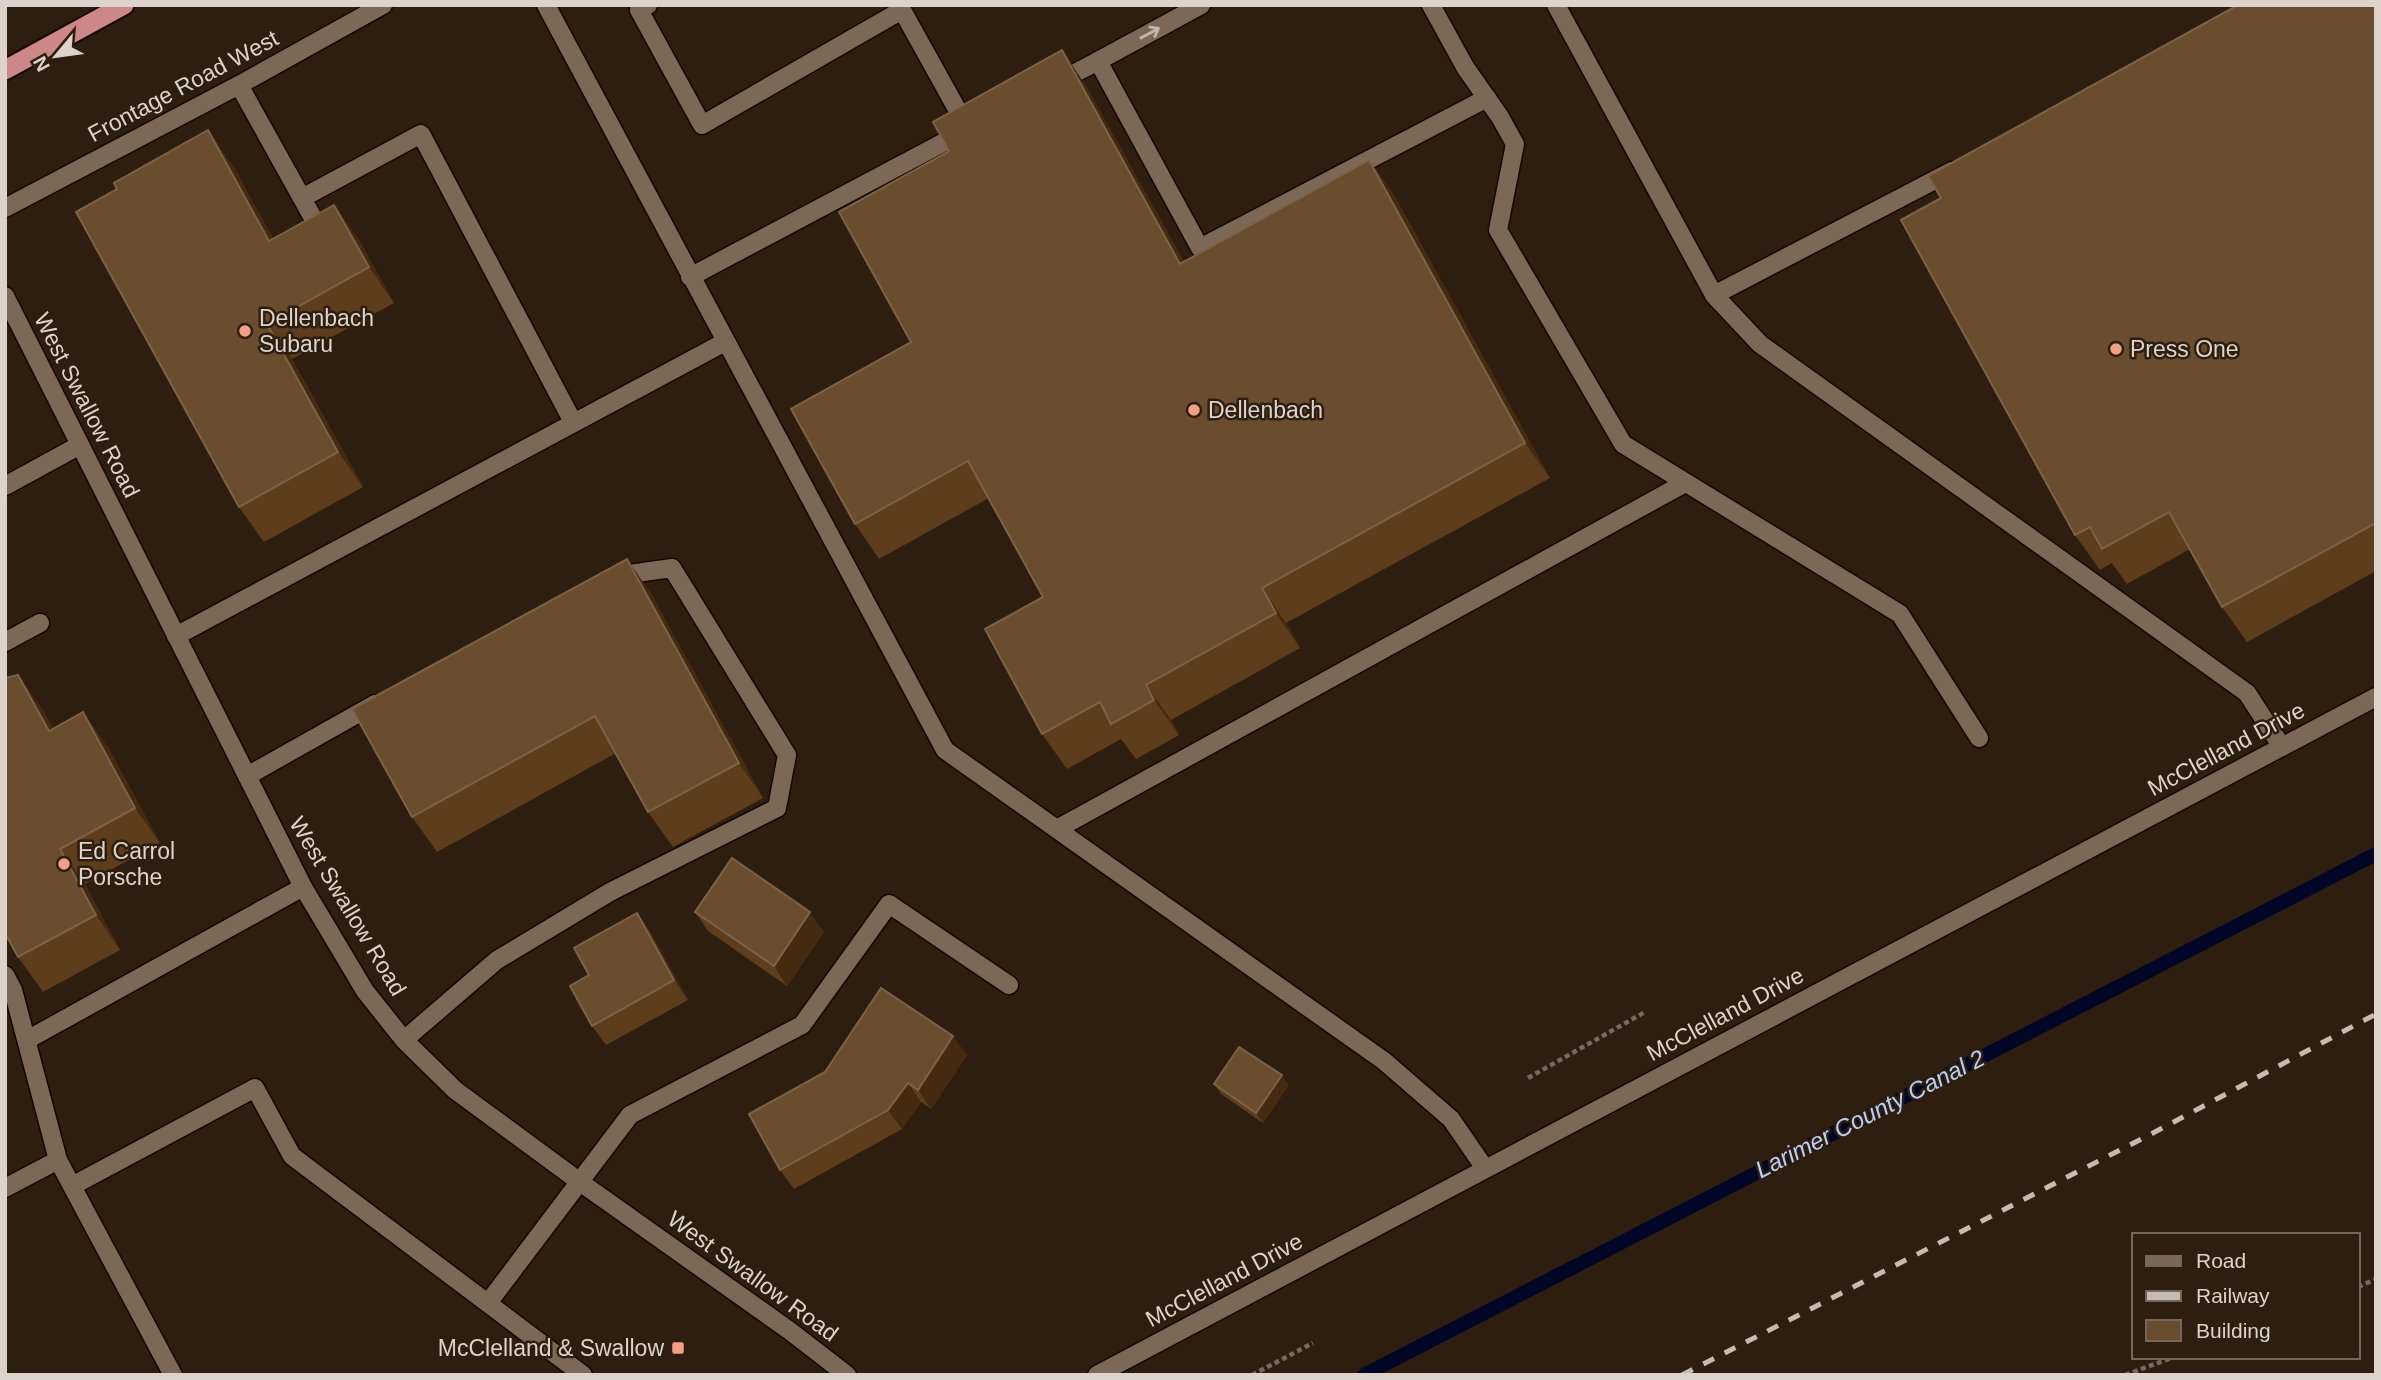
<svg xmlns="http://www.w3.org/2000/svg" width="2381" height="1380" font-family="Arial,sans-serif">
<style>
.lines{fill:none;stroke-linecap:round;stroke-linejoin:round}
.stream{stroke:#010626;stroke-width:14}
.service-casing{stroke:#150700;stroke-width:21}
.minor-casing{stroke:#150700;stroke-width:21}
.trunk-casing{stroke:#150700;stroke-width:23}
.path{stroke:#776a5e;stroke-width:4.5;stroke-dasharray:5 3.5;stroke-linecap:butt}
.service{stroke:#7b6857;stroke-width:18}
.minor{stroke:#7b6857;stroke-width:18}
.trunk{stroke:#ce8788;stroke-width:19}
.rail{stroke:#c6bbb1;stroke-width:5;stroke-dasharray:12 12;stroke-linecap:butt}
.wall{fill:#5d3d1c}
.shaded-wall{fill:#442a0f}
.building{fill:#6a4d2f;stroke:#7c6247;stroke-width:2}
.oneway{stroke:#c4b8ad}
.poi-dot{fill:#f39f85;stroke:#2d1e0f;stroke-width:2.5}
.labels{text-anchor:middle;stroke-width:5;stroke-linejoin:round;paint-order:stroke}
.street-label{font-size:23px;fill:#ddd3ca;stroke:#2d1e0f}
.poi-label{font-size:23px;fill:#ddd3ca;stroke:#2d1e0f;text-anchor:start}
.water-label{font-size:24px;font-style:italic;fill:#bbcef5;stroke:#2d1e0f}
</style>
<rect width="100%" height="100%" fill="#2d1e0f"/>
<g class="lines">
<!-- stream -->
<polyline class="stream" points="1364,1375 2376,854"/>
<defs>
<g id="service">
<polyline points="546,5 945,750 1384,1061 1451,1119 1484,1167"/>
<polyline points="648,5 639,10 702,125 902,10 968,129"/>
<polyline points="1431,5 1465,67 1500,117 1515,144 1498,230 1623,444 1900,614 1979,738"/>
<polyline points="1556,5 1714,295 1952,171"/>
<polyline points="1098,61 1201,5"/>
<polyline points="1058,82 1098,61 1200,248 1487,98"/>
<polyline points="239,85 323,236"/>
<polyline points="302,198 421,134 573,422"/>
<polyline points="690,277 965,131"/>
<polyline points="1714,295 1760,344 2247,693 2282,747"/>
<polyline points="5,486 80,445"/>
<polyline points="176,636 725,342"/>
<polyline points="5,642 40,623"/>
<polyline points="247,776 375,704"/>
<polyline points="1057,829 1685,483"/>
<polyline points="5,975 13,990 58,1160 173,1375"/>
<polyline points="27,1040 303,887"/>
<polyline points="404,1040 497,960 610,892 777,808 787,755 672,568 615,576"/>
<polyline points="72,1186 255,1088 292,1156 583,1375"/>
<polyline points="5,1188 58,1160"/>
<polyline points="488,1303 630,1115 802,1025 889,904 1009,985"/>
</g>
<g id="minor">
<polyline points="5,208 239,85 383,5"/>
<polyline points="5,296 303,887 365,991 404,1040 455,1090 580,1182 790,1331 847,1375"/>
<polyline points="1097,1375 2376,697"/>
</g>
<polyline id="trunk" points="5,70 124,5"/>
</defs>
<!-- service casing -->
<use href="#service" class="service-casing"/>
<!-- minor casing -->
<use href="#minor" class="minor-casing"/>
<!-- trunk casing -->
<use href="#trunk" class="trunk-casing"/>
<!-- path -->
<g class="path">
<polyline points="1528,1078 1645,1012"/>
<polyline points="2358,1287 2376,1279"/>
<polyline points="1252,1375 1313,1343"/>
<polyline points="2125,1375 2174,1357"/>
</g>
<!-- service -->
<use href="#service" class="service"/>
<!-- minor -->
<use href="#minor" class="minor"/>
<!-- trunk -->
<use href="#trunk" class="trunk"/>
<!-- rail -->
<polyline class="rail" points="1682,1375 2153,1133 2376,1014"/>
</g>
<!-- wall -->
<g class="wall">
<polygon points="2376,5 2376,571 2247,642 2222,607 2190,549 2127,584 2112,563 2100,570 2075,535 1941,198"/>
<polygon points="1062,50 1086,86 1184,262 1369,160 1394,195 1550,478 1286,623 1300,648 1171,720 1179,735 1136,759 1121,739 1067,769 1042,734 1043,597 989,498 879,559 855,524 911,342 949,151"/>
<polygon points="233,166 273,239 334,205 359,240 394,303 292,359 363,487 264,542 239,507"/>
<polygon points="627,559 651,594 763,798 673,847 648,812 616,753 437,852 412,817"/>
<polygon points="43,710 53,729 108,747 160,843 85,884 120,950 43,992 18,957"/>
<polygon points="695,912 824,932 787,986 708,931"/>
<polygon points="637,913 651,933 688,1000 606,1045 592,1026"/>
<polygon points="967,1055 931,1109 921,1102 902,1129 794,1189 780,1170 825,1072"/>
<polygon points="1214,1084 1289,1085 1263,1123 1221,1094"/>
</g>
<!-- shaded-wall -->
<g class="shaded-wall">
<polygon points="1062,50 1086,86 1205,299 1180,264"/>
<polygon points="208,130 233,166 294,276 269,241"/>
<polygon points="1369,160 1394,195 1550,478 1525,443"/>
<polygon points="334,205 359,240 394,303 369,267"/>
<polygon points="267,324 292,359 363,487 338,452"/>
<polygon points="627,559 651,594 763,798 739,763"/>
<polygon points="1262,588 1286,623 1300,648 1276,613"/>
<polygon points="18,675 43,710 73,766 49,731"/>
<polygon points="1146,685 1171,720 1179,735 1154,700"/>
<polygon points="83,712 108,747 160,843 135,808"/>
<polygon points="60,849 85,884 120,950 96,915"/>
<polygon points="810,912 824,932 787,986 774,966"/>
<polygon points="637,913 651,933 688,1000 674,980"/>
<polygon points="953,1036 967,1055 931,1109 918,1090"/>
<polygon points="1282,1075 1289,1085 1263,1123 1256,1113"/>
<polygon points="908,1083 921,1102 902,1129 888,1110"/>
</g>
<!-- building -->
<g class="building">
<polygon points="2238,5 2376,5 2376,523 2222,607 2169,512 2102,549 2090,527 2075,535 1901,220 1941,198 1928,176"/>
<polygon points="1062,50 1180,264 1369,160 1525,443 1262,588 1276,613 1146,685 1154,700 1111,724 1100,702 1042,734 985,629 1043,597 968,461 855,524 791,409 911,342 839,212 949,151 933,122"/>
<polygon points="208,130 269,241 334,205 369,267 267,324 338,452 239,507 76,212 117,189 114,183"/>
<polygon points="627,559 739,763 648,812 595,716 412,817 352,709"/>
<polygon points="18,675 49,731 83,712 135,808 60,849 96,915 18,957 5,933 5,678"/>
<polygon points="732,858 810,912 774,966 695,912"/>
<polygon points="637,913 674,980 592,1026 570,986 589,975 574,948"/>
<polygon points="881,988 953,1036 918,1090 908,1083 888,1110 780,1170 749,1114 825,1072"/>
<polygon points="1239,1047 1282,1075 1256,1113 1214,1084"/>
</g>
<!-- one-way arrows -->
<defs><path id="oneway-shaft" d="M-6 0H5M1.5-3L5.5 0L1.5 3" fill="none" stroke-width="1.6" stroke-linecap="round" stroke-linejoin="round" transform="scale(1.75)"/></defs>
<use class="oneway" href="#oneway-shaft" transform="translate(1150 33) rotate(-28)"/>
<!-- markers -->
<g class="poi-dot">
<circle cx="245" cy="331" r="7"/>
<circle cx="2116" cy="349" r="7"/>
<circle cx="1194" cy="410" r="7"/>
<circle cx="64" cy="864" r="7"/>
<rect x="671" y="1341" width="14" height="14" rx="3.5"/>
</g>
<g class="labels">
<!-- street labels -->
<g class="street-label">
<text transform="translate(183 86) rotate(-28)" y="8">Frontage Road West</text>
<text transform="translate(87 405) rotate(63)" y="8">West Swallow Road</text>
<text transform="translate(2226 749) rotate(-28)" y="8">McClelland Drive</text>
<text transform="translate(348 906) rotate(59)" y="8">West Swallow Road</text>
<text transform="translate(1725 1014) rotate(-28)" y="8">McClelland Drive</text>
<text transform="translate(753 1276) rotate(36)" y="8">West Swallow Road</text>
<text transform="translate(1224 1280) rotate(-28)" y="8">McClelland Drive</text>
</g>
<!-- poi labels -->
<g class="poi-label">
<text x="259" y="326">Dellenbach<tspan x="259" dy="26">Subaru</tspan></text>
<text x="2130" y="357">Press One</text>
<text x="1208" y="418">Dellenbach</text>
<text x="78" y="859">Ed Carrol<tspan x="78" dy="26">Porsche</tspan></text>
<text x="664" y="1356" text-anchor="end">McClelland &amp; Swallow</text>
</g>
<!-- water labels -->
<g class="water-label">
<text transform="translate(1870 1114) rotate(-27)" y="8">Larimer County Canal 2</text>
</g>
</g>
<!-- border -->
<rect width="2381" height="1380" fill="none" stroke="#ddd3ca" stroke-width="14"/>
<!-- legend -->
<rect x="2132" y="1233" width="228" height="126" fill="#2d1e0f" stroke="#73665a" stroke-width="2"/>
<rect x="2146" y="1256" width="35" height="10" fill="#7b6857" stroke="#73665a" stroke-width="2"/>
<text x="2196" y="1268" font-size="21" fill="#ddd3ca">Road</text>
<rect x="2146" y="1291" width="35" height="10" fill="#c6bbb1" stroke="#73665a" stroke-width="2"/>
<text x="2196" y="1303" font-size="21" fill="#ddd3ca">Railway</text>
<rect x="2146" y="1320" width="35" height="21" fill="#6a4d2f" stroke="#73665a" stroke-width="2"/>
<text x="2196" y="1338" font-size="21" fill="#ddd3ca">Building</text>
<!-- north arrow -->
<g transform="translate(56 56) rotate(241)" stroke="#2d1e0f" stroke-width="5" paint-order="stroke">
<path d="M0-5L12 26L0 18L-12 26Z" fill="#ddd3ca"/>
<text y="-10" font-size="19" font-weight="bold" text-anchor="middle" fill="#ddd3ca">N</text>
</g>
</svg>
